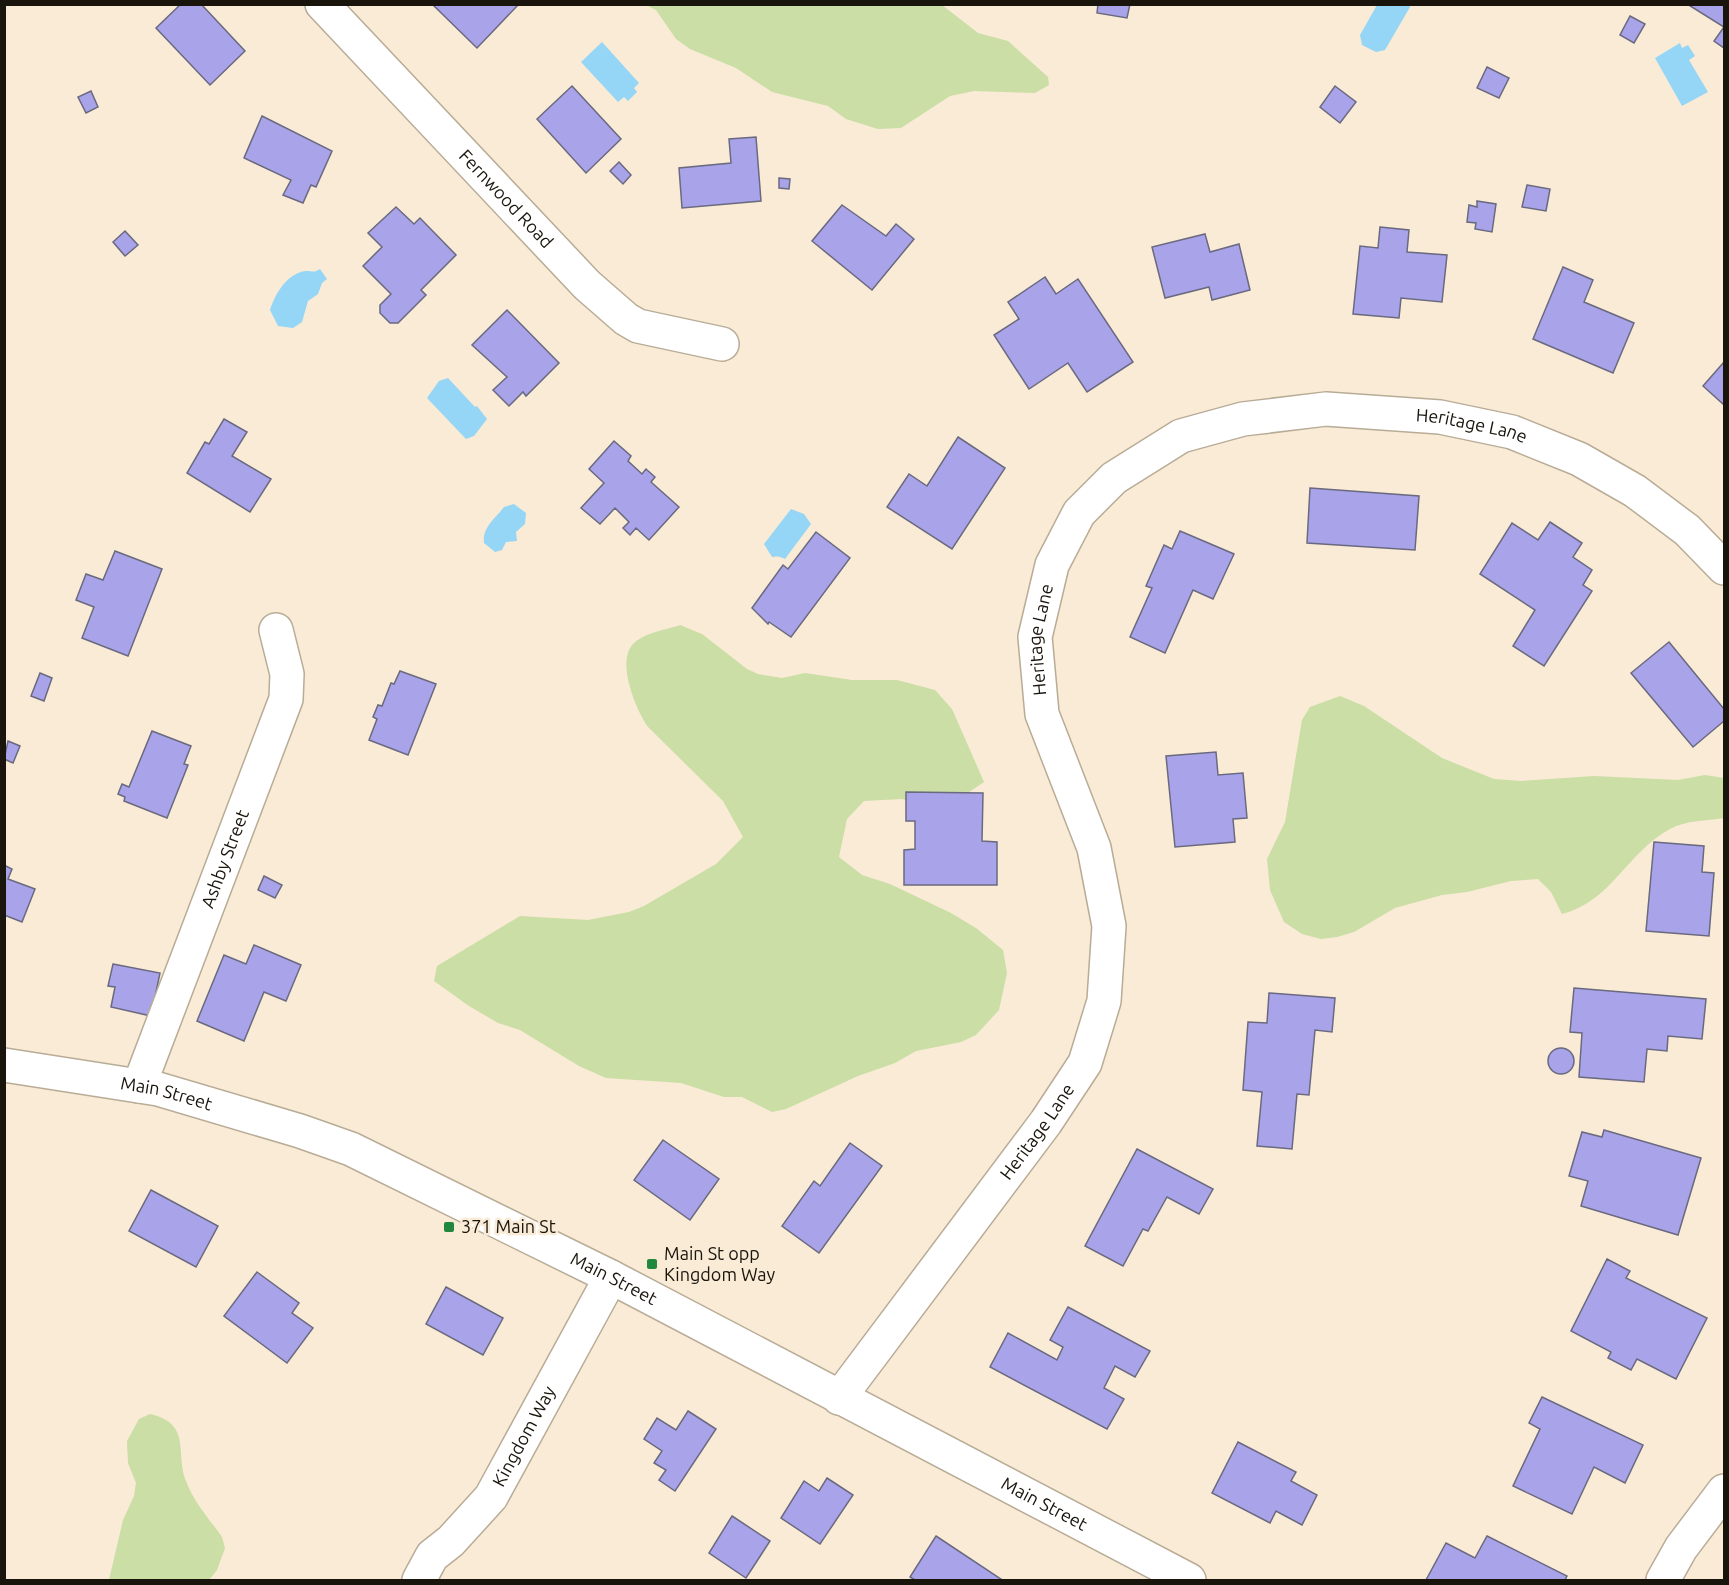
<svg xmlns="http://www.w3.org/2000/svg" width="1729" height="1585" font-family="Ubuntu,sans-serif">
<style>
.green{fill:#cadea5}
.water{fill:#95d6f6}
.building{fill:#a9a4e9;stroke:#6a697f;stroke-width:1.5}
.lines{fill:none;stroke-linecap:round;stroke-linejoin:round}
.street-casing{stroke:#b9ac97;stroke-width:36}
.secondary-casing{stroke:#b9ac97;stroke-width:36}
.street{stroke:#fff;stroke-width:33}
.secondary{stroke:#fff;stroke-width:33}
.poi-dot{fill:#20873c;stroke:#f9ebd5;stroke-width:2}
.labels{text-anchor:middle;stroke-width:5;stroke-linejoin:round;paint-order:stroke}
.street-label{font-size:18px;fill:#19140c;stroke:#f9ebd5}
.poi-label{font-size:18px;fill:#19140c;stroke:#f9ebd5;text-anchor:start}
</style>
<rect width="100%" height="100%" fill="#f9ebd5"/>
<!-- green -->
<g class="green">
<polygon points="646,5 942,5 978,33 1008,41 1048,77 1049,85 1035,93 974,91 950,96 901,128 878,129 846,119 828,106 772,92 736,68 690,49 676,39 656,10"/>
<path d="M680,625L702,634L747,669L758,674L782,678L805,673L852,680H897L935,690L952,709L984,782L966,794L923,804L902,799L864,801L847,819L839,857L862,875L890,884L951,913L976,928L1003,950L1007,973L999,1010L976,1035L961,1042L916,1051L895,1063L858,1076L786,1109L772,1112L742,1097H724L681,1083L606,1078L579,1066L520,1030L498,1023L469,1006L434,981L437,966L520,916L588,920L629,912L644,906L716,864L743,837L723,801L648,727C636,710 616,662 633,644C645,632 666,630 680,625Z"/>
<path d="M1340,696L1364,706L1442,758L1494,779L1521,781L1594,776L1678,780L1705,775L1724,778V818C1707,821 1686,820 1670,829C1628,851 1611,902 1562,914L1551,892L1538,879L1511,881L1467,892L1442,895L1395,908L1354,932L1337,937L1321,939L1302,934L1284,922L1270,890L1267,859L1285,822L1302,720L1310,707Z"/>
<path d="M150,1414C192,1424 175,1451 186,1481C193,1501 210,1520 222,1537L225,1548L217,1570L209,1580H109L123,1520L134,1496L136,1483L128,1463L127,1441L139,1419Z"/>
</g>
<!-- water -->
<g class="water">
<polygon points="1377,5 1409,5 1410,7 1385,50 1376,52 1362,45 1360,35"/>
<polygon points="602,42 639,83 634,88 637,92 628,101 624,97 618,102 581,62"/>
<polygon points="1680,43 1682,48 1688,45 1695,56 1689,60 1708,92 1682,106 1655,58"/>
<path d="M320,269L327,279L322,283L318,294L308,301L302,322L293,328L278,326L270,310C275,294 287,273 306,271C313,271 314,273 320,269Z"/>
<polygon points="448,378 475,407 477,406 487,419 474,436 466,439 427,398 439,381"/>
<path d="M514,504L526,513L525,524L516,532L517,541L506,542L502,550L495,552L484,543C482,527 496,518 504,507Z"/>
<path d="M791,509L804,514L811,524L785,559C768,551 778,567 764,544Z"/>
</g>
<!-- building -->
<g class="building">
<polygon points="181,4 201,4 245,51 210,85 156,28"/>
<polygon points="432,4 519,4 477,48"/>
<polygon points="1098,4 1130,4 1127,18 1097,13"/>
<polygon points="1687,4 1724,4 1724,48 1714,41 1724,27"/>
<polygon points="1630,16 1645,24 1634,43 1620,35"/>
<polygon points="1487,67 1509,78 1499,98 1477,88"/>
<polygon points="572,86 621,139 586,173 537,119"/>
<polygon points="1335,86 1356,102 1340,123 1320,107"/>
<polygon points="91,91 98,107 86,113 78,97"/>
<polygon points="262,116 332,151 316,187 311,185 303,203 283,195 291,180 244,158"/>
<polygon points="756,137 761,201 682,208 679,168 731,163 729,139"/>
<polygon points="619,162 631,175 623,184 610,171"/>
<polygon points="779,178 790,179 789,189 779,188"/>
<polygon points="1527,185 1550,189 1546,211 1522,207"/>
<polygon points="1477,201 1496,204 1492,232 1475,229 1476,223 1467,222 1469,205 1477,207"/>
<polygon points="842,205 886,236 896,224 914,239 872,290 812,241"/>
<polygon points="396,207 414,224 420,218 456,255 421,290 426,295 398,323 390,323 380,313 380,305 391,294 363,266 382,247 368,233"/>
<polygon points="1380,227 1409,230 1407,252 1447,255 1442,302 1401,298 1399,318 1353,314 1360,246 1378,248"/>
<polygon points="125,231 138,245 125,256 113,242"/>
<polygon points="1205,234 1210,252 1239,244 1250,290 1212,300 1209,287 1165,298 1152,247"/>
<polygon points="1563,267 1593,280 1584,302 1634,323 1613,373 1533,339"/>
<polygon points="1045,277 1056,294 1078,279 1133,362 1087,392 1068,363 1029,389 994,335 1019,319 1008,302"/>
<polygon points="507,310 559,363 526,396 523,392 509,406 493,390 507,377 472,345"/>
<polygon points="1724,362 1724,402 1723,404 1703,386"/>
<polygon points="224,419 247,432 232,456 271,479 250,512 187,473 205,442 209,444"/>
<polygon points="958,437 1005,468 952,549 887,507 909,474 927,486"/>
<polygon points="614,441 631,456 628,461 642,474 646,469 655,477 651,482 679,507 649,540 636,528 630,535 623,528 629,522 615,508 600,524 581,508 604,483 589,469"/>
<polygon points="1310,488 1419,496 1415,550 1307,543"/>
<polygon points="1550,522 1582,543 1573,557 1592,570 1583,585 1592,591 1544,666 1513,646 1535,610 1480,574 1512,523 1538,540"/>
<polygon points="1180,531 1234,554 1213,599 1193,590 1165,653 1130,637 1152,588 1146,586 1164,545 1172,549"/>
<polygon points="816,532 850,558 791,637 769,622 768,624 752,608 783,565 788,569"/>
<polygon points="115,551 162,569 128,656 82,638 94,607 76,600 86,574 103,580"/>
<polygon points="1669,642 1724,709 1724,721 1693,747 1631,673"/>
<polygon points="400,671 436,684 408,755 369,740 377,719 373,717 378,705 382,706 391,683 394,684"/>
<polygon points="40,673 52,678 44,701 31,696"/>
<polygon points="152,731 191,746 184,764 188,765 167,818 124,801 125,797 118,794 122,784 129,787"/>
<polygon points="8,741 20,746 13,763 4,759"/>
<polygon points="1216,752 1218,775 1243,773 1247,818 1233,819 1235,842 1175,847 1166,756"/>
<polygon points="906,792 983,793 982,841 997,842 997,885 904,885 904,850 915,849 915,821 906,821"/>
<polygon points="1654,842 1704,846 1702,872 1714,873 1709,936 1646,931"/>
<polygon points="4,865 12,869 8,879 35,889 22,922 4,915"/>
<polygon points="264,876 282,885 275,898 258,890"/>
<polygon points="254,945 301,965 286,1001 264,992 244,1041 197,1021 224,955 246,964"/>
<polygon points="113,964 160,973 151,1016 111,1007 115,987 108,986"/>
<polygon points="1574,988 1706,999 1702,1039 1668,1036 1667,1051 1647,1049 1644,1082 1579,1077 1582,1033 1570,1032"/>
<polygon points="1269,993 1335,998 1332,1032 1315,1030 1309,1095 1297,1094 1292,1149 1257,1146 1262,1092 1243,1090 1248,1022 1267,1023"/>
<circle cx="1561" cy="1061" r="13"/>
<polygon points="1604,1130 1701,1158 1678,1235 1581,1206 1588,1181 1569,1176 1582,1132 1602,1137"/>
<polygon points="663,1140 719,1179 690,1220 634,1180"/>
<polygon points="850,1143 882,1166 819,1253 782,1226 814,1181 820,1186"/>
<polygon points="1137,1149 1213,1189 1199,1214 1167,1197 1148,1231 1143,1229 1123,1266 1085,1246"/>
<polygon points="151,1190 218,1226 196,1267 129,1231"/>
<polygon points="1607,1259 1630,1271 1626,1278 1707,1318 1676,1379 1637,1359 1631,1370 1608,1358 1611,1352 1571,1331"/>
<polygon points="257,1272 299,1303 292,1313 313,1328 287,1363 224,1316"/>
<polygon points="446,1287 503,1318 483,1355 426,1324"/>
<polygon points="1068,1307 1150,1351 1135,1377 1115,1366 1104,1388 1124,1399 1107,1429 990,1367 1008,1333 1057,1360 1063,1347 1050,1340"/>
<polygon points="1542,1397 1643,1445 1625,1483 1594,1467 1572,1514 1513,1486 1540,1429 1529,1423"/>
<polygon points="688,1411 716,1429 675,1491 659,1480 666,1470 654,1463 662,1451 644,1439 657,1418 676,1430"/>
<polygon points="1238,1442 1296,1472 1291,1481 1317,1495 1302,1525 1276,1511 1270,1523 1212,1493"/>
<polygon points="827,1478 853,1495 820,1544 781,1518 804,1481 819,1491"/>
<polygon points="732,1516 770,1541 746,1578 709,1553"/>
<polygon points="936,1536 1001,1579 1000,1580 915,1580 910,1577"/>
<polygon points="1487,1536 1567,1576 1565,1580 1426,1580 1446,1543 1475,1558"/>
</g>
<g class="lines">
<defs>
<g id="street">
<path id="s1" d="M322,4L587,285L626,319L638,326L722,344"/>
<path id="s2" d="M139,1086L286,699L287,674L276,630"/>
<path id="s3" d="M839,1398L1046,1122L1085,1063L1104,1001L1109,926L1094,848L1042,714L1035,637L1052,565L1079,513L1114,478L1181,436L1243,419L1326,409L1440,417L1512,432L1579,459L1635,491L1687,530L1724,568"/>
<path id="s4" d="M419,1580L432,1556L451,1541L491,1497L611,1277"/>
<polyline points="1663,1580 1681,1548 1724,1491"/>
</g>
<g id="secondary">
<path id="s5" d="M4,1065L158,1089L300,1131L351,1149L611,1277L1189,1580"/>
</g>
</defs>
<!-- street casing -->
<use href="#street" class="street-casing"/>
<!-- secondary casing -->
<use href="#secondary" class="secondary-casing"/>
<!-- street -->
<use href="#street" class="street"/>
<!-- secondary -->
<use href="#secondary" class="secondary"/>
</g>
<!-- markers -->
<g class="poi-dot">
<rect x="443" y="1221" width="12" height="12" rx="3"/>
<rect x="646" y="1258" width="12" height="12" rx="3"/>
</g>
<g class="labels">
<!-- street labels -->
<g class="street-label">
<text dy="6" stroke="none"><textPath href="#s1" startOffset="268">Fernwood Road</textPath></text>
<text dy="6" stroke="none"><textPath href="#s3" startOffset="1412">Heritage Lane</textPath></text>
<text dy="6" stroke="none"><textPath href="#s3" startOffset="854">Heritage Lane</textPath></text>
<text dy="6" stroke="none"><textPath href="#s2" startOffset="243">Ashby Street</textPath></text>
<text dy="6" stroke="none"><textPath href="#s5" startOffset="165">Main Street</textPath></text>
<text dy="6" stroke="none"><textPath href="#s3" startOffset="332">Heritage Lane</textPath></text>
<text dy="6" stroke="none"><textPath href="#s5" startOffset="651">Main Street</textPath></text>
<text dy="6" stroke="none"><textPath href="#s4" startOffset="180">Kingdom Way</textPath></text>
<text dy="6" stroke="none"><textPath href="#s5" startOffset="1137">Main Street</textPath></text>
</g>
<!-- poi labels -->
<g class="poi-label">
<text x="461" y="1233">371 Main St</text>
<text x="664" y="1260">Main St opp<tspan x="664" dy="21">Kingdom Way</tspan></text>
</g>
</g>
<!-- border -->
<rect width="1729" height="1585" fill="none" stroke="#19140c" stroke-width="12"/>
</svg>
